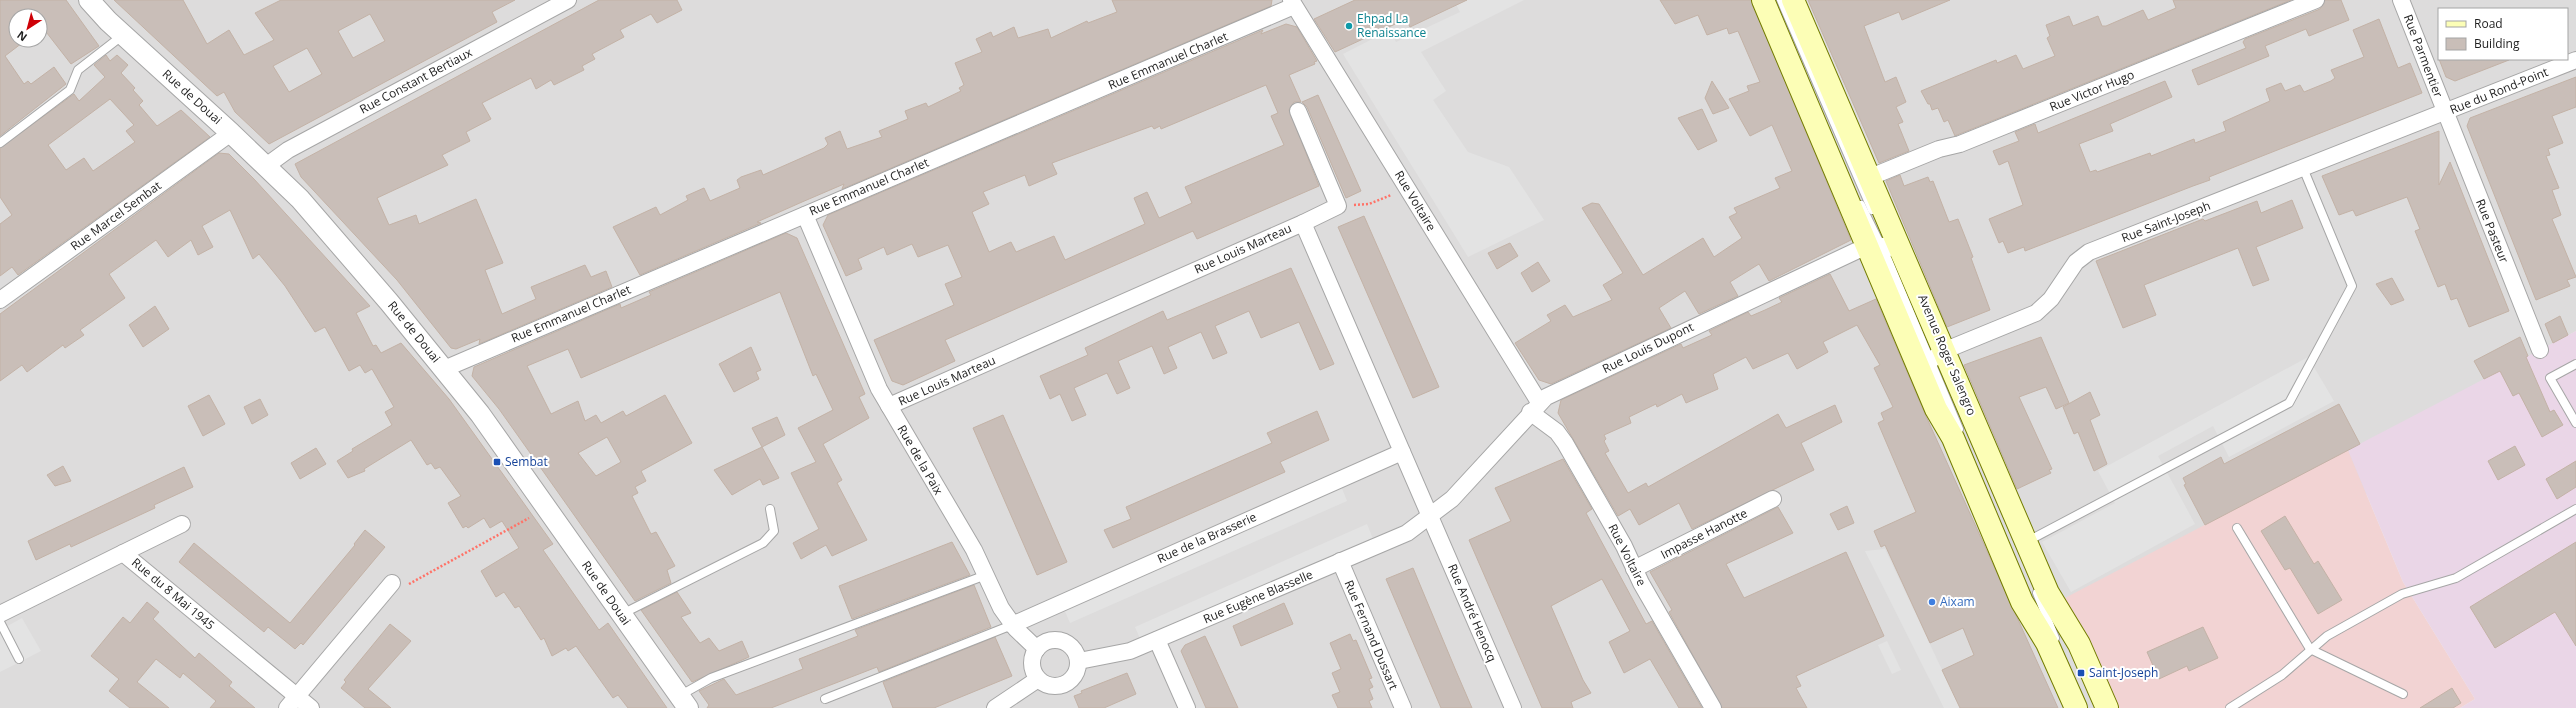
<svg xmlns="http://www.w3.org/2000/svg" width="2576" height="708" font-family="'Open Sans',sans-serif">
<style>
.residential{fill:#dddcdc;fill-rule:evenodd}
.commercial{fill:#f2d3d3}
.industrial{fill:#ead6e7}
.parking{fill:#e3e3e3}
.building{fill:#c9beb8;stroke:#c3b2a6;fill-rule:evenodd}
.lines{fill:none;stroke-linecap:round;stroke-linejoin:round}
.service-casing{stroke:#a6a6a6;stroke-width:10}
.minor-casing{stroke:#a6a6a6;stroke-width:18}
.tertiary-casing{stroke:#a6a6a6;stroke-width:22}
.secondary-casing{stroke:#737c00;stroke-width:24}
.path{stroke:#ff7267;stroke-width:2.5;stroke-dasharray:2 2;stroke-linecap:butt}
.service{stroke:#fff;stroke-width:8}
.minor{stroke:#fff;stroke-width:16}
.tertiary{stroke:#fff;stroke-width:20}
.secondary{stroke:#fcfeb6;stroke-width:22}
.culture-dot{fill:#0f9aa8;stroke:#fff;stroke-width:1.5}
.transit-dot{fill:#1a4fb4;stroke:#fff;stroke-width:1.5}
.shop-dot{fill:#3f7fe0;stroke:#fff;stroke-width:1.5}
.labels{text-anchor:middle;stroke-width:4;stroke-linejoin:round;paint-order:stroke}
.culture-label{font-size:12px;fill:#0d838f;stroke:#fff;text-anchor:start}
.street-label{font-size:12px;fill:#1f1f1f;stroke:#fff}
.transit-label{font-size:12px;fill:#164399;stroke:#fff;text-anchor:start}
.shop-label{font-size:12px;fill:#366cbe;stroke:#fff;text-anchor:start}
</style>
<rect width="100%" height="100%" fill="#f1ece5"/>
<!-- residential -->
<path class="residential" d="M0,0H2576V331L2534,354L2111,708H0ZM2439,9H2567V59H2439ZM16,16H40V40H16Z"/>
<!-- commercial -->
<polygon class="commercial" points="2348,450 2403,582 2475,699 2460,708 2111,708 2063,599"/>
<!-- industrial -->
<polygon class="industrial" points="2576,331 2576,708 2460,708 2475,699 2403,582 2348,450"/>
<!-- parking -->
<g class="parking">
<polygon points="1454,0 1524,0 1421,52 1446,91 1433,100 1468,152 1509,167 1544,220 1468,257 1343,54 1390,30 1396,42 1460,12"/>
<polygon points="2308,357 2334,401 2229,457 2213,426 2158,456 2195,524 2071,592 2042,542 2115,503 2098,471"/>
<polygon points="1341,486 1347,501 1070,623 1064,609"/>
<polygon points="1367,524 1373,539 1141,641 1135,627"/>
<polygon points="1885,549 1960,708 1944,708 1865,551"/>
<polygon points="22,618 41,651 0,672 0,630"/>
<polygon points="1887,641 1901,670 1892,674 1878,645"/>
</g>
<!-- building -->
<g class="building">
<polygon points="0,0 66,0 99,46 71,64 43,28 40,29 40,16 16,16 16,40 26,40 5,56 24,84 28,81 31,84 54,67 66,84 0,136"/>
<path d="M114,0H183L207,44L229,30L244,55L274,40L255,13L281,0H515L492,12L497,22L269,144L235,112L224,92L217,96ZM370,14L385,41L353,58L338,31ZM307,48L322,74L289,92L273,66Z"/>
<polygon points="599,0 677,0 682,10 657,23 651,14 620,30 624,37 592,54 595,59 582,66 584,70 554,85 551,80 536,89 531,78 482,103 491,119 466,132 470,141 442,155 448,165 377,198 389,225 416,215 419,224 476,199 503,263 485,270 502,314 536,299 531,287 585,265 591,277 606,271 612,287 479,344 480,339 456,349 451,348 397,280 301,177 295,164"/>
<polygon points="1112,0 1272,0 1271,6 842,189 844,184 802,202 757,222 761,223 640,275 613,227 656,207 660,215 688,200 686,196 704,188 710,201 740,188 737,180 741,177 761,170 763,175 824,148 828,144 825,138 840,131 847,149 882,137 879,131 908,119 905,111 926,103 928,107 961,91 959,88 964,85 955,63 982,52 976,39 991,32 993,37 1014,27 1018,38 1048,29 1051,38 1087,21 1088,23 1117,12"/>
<polygon points="1355,0 1467,0 1410,27 1406,19 1335,52 1314,19"/>
<polygon points="1660,0 1751,0 1851,240 1769,281 1759,264 1730,282 1738,296 1699,314 1685,291 1659,308 1671,328 1551,384 1539,380 1515,343 1551,321 1547,315 1565,305 1573,317 1612,300 1603,285 1623,273 1582,208 1592,203 1599,204 1643,275 1703,238 1714,257 1742,238 1729,217 1737,213 1734,208 1780,188 1775,178 1792,171 1772,125 1750,136 1729,99 1749,91 1747,86 1760,82 1738,31 1729,34 1727,28 1707,35 1698,15 1675,24"/>
<polygon points="1808,0 1950,0 1902,20 1899,12 1864,26 1885,82 1896,77 1906,102 1896,107 1903,122 1898,124 1909,151 1879,163"/>
<polygon points="2173,0 2291,0 1957,135 1955,136 1948,120 1944,122 1938,108 1932,110 1930,104 1928,104 1921,91 1996,60 1997,63 2016,55 2023,69 2055,56 2047,38 2050,36 2046,25 2069,16 2073,26 2098,16 2102,26 2106,26 2143,10 2148,20 2176,8"/>
<polygon points="2325,0 2341,0 2349,20 2309,36 2306,29 2265,46 2269,56 2198,85 2192,70 2246,48 2243,42 2245,39 2320,9"/>
<polygon points="2379,19 2398,68 2410,63 2422,93 2209,177 2210,180 2193,186 2025,251 2024,247 2008,253 2003,241 1999,243 1989,219 2023,205 2008,161 1999,165 1993,151 2019,141 2015,132 2035,124 2038,133 2165,81 2172,97 2110,124 2113,131 2079,144 2090,172 2096,170 2097,172 2150,153 2151,156 2194,139 2195,143 2226,131 2223,122 2270,101 2266,89 2281,83 2285,91 2300,85 2304,92 2331,81 2335,78 2331,70 2364,57 2353,30"/>
<path d="M1286,24L1297,27L1317,61L1314,62L1315,64L1289,75L1301,102H1294L1289,110L1319,186L1197,239L1193,231L945,340L955,361L903,385L892,381L874,340L954,305L945,284L962,277L948,245L918,257L912,244L887,255L884,247L858,259L862,269L846,276L823,225L828,215L1263,30L1261,34ZM1266,85L1278,113L1271,116L1284,145L1185,187L1192,203L1159,218L1147,192L1134,198L1145,224L1065,260L1054,236L1016,252L1011,242L989,252L972,212L989,204L983,192L1025,175L1029,186L1057,174L1052,163L1152,126L1154,129L1160,126L1161,129Z"/>
<path d="M106,55L110,61L117,55L128,65L121,73L135,88L133,90L143,101L139,105L157,126L181,110L210,137L18,275L12,267L0,276V224L12,215L0,197V148L74,94L79,101L105,77L94,65ZM110,99L134,125L126,131L135,142L93,171L84,158L66,170L48,145Z"/>
<polygon points="2439,59 2508,59 2509,60 2455,81 2446,77"/>
<polygon points="2576,77 2576,107 2552,116 2563,143 2548,149 2550,155 2546,156 2559,188 2552,190 2561,215 2552,219 2576,277 2567,280 2570,286 2536,300 2467,126 2470,118"/>
<polygon points="1712,81 1729,108 1713,114 1705,98"/>
<polygon points="1318,95 1361,191 1346,198 1307,107 1302,102"/>
<polygon points="1702,109 1717,141 1698,150 1678,118"/>
<polygon points="2439,131 2439,185 2450,162 2509,311 2469,327 2457,298 2451,300 2445,284 2438,287 2415,231 2420,229 2407,197 2356,216 2353,210 2339,215 2322,176"/>
<polygon points="219,153 229,154 254,179 370,306 356,313 373,346 376,345 381,353 401,343 449,399 553,544 543,550 599,630 608,623 667,708 628,708 618,695 613,698 576,646 568,651 566,648 552,656 544,638 541,640 519,606 515,608 504,592 496,597 481,571 519,548 502,521 490,528 484,518 468,528 466,526 463,528 448,503 461,496 440,467 435,469 431,463 427,465 411,440 364,469 365,471 348,478 337,461 353,451 352,449 392,425 385,412 394,407 372,369 365,373 360,365 349,371 325,327 315,332 285,286 259,254 253,259 230,210 202,226 213,247 198,255 191,240 168,257 156,240 109,274 125,298 80,330 84,335 65,348 63,345 27,372 22,365 0,381 0,314"/>
<polygon points="1900,175 1904,186 1928,177 1930,182 1933,181 1949,222 1958,219 1973,257 1971,258 1990,310 1947,327 1886,181"/>
<polygon points="2292,200 2303,228 2256,247 2269,280 2253,286 2238,248 2144,285 2156,315 2123,328 2096,261 2203,219 2205,221 2257,201 2261,213"/>
<polygon points="1364,216 1439,387 1413,398 1338,227"/>
<path d="M786,233L797,238L865,394L859,397L869,418L823,444L842,480L837,483L867,540L832,556L826,545L801,559L793,543L819,529L791,473L816,462L798,428L833,410L816,374L813,376L780,292L581,378L568,349L527,366L551,414L578,401L585,421L596,415L601,423L623,411L626,416L665,395L692,443L641,471L646,481L635,487L638,493L632,496L651,534L656,532L675,566L667,570L671,583L635,601L499,409L472,376L474,367L620,304L621,308L651,295L649,292ZM607,437L621,462L596,476L578,453Z"/>
<polygon points="1510,243 1518,256 1497,269 1488,253"/>
<polygon points="1538,262 1550,281 1532,292 1521,273"/>
<polygon points="1291,268 1334,364 1320,370 1299,322 1261,338 1249,311 1215,326 1227,353 1213,359 1201,332 1168,347 1177,368 1164,374 1152,346 1118,361 1130,388 1117,394 1107,373 1074,388 1086,415 1072,421 1060,394 1050,399 1040,376 1088,355 1085,348 1163,311 1167,320"/>
<polygon points="1830,274 1849,311 1876,299 1925,414 2058,708 1960,708 1942,670 1974,655 1963,628 1930,643 1885,545 1881,547 1874,531 1916,512 1878,423 1884,420 1881,413 1893,407 1874,368 1880,365 1857,325 1823,342 1828,352 1797,369 1788,353 1753,369 1746,357 1713,374 1718,389 1686,403 1682,394 1657,407 1656,404 1629,417 1631,423 1604,435 1606,439 1604,441 1609,451 1605,453 1628,493 1646,483 1648,487 1778,414 1786,428 1835,405 1842,422 1801,443 1814,470 1692,529 1679,503 1639,525 1630,509 1618,516 1558,413 1561,400 1681,344 1683,348 1712,335 1709,331 1748,312 1751,316 1765,310 1782,302 1779,298"/>
<polygon points="2392,278 2404,300 2391,305 2376,284"/>
<polygon points="155,306 169,329 143,347 129,325"/>
<polygon points="2560,316 2568,335 2553,343 2545,324"/>
<polygon points="2041,337 2069,403 2056,409 2046,387 2019,397 2052,469 2049,470 2051,473 2017,489 1964,365"/>
<polygon points="2520,337 2528,356 2526,357 2550,412 2554,410 2563,425 2542,437 2519,393 2513,396 2500,371 2484,379 2474,361"/>
<polygon points="751,347 761,370 756,372 759,379 734,392 719,364"/>
<polygon points="2090,392 2100,415 2090,420 2107,464 2094,471 2078,432 2074,434 2063,407"/>
<polygon points="209,395 225,424 203,436 188,406"/>
<polygon points="260,399 268,415 252,424 244,407"/>
<polygon points="2339,404 2360,444 2205,525 2184,485 2186,484 2183,478 2221,457 2224,464"/>
<polygon points="1317,411 1329,440 1280,462 1285,472 1113,548 1104,530 1131,519 1126,507 1272,443 1267,433"/>
<polygon points="1003,415 1067,562 1037,575 973,428"/>
<polygon points="777,417 785,435 762,447 752,428"/>
<polygon points="2515,446 2525,465 2498,480 2488,461"/>
<polygon points="762,447 779,478 763,485 760,479 732,495 714,470"/>
<polygon points="316,448 326,464 300,479 291,463"/>
<polygon points="1563,459 1592,509 1586,513 1646,624 1652,621 1702,708 1679,708 1650,659 1624,673 1609,642 1630,631 1602,579 1551,606 1583,680 1591,693 1571,702 1573,708 1542,708 1469,540 1511,521 1495,488"/>
<polygon points="2576,461 2576,487 2557,499 2546,479"/>
<polygon points="63,466 71,481 55,486 47,475"/>
<polygon points="184,467 193,487 154,505 155,508 71,547 70,544 36,560 28,541"/>
<polygon points="1847,506 1854,523 1838,530 1830,514"/>
<polygon points="1778,507 1793,533 1726,564 1744,598 1846,552 1884,636 1796,676 1801,686 1796,688 1807,708 1722,708 1669,612 1672,610 1650,572"/>
<polygon points="2285,516 2314,564 2318,561 2342,600 2318,614 2290,568 2285,570 2261,531"/>
<polygon points="365,530 385,547 303,645 301,643 295,649 268,627 264,632 179,562 194,543 290,623 355,545 354,544"/>
<polygon points="952,542 970,575 852,619 839,586"/>
<polygon points="2576,542 2576,646 2555,612 2495,648 2470,607"/>
<polygon points="1413,568 1456,671 1472,708 1441,708 1386,579"/>
<polygon points="974,585 991,627 879,672 877,667 771,708 707,708 709,705 699,691 724,679 736,695 757,687 803,669 799,659 858,636 855,630"/>
<polygon points="677,592 691,613 681,617 700,643 709,638 719,651 742,641 749,657 692,682 641,610"/>
<polygon points="147,602 159,612 153,619 195,658 199,653 232,682 229,686 255,708 210,708 216,701 183,673 180,678 156,659 137,682 169,708 130,708 109,691 119,679 91,656 123,617 130,623"/>
<polygon points="1284,603 1293,624 1241,646 1233,626"/>
<polygon points="390,624 411,641 368,689 391,708 365,708 341,688 346,682 344,680"/>
<polygon points="2203,627 2218,658 2189,671 2187,666 2159,679 2147,652"/>
<polygon points="1350,634 1353,641 1356,640 1372,678 1369,679 1373,687 1369,689 1373,699 1369,701 1372,708 1338,708 1332,695 1340,692 1332,673 1341,669 1330,643"/>
<polygon points="1205,636 1212,651 1238,708 1206,708 1181,651 1185,645"/>
<polygon points="995,637 1012,676 934,708 893,708 883,682"/>
<polygon points="1127,673 1136,694 1104,708 1079,708 1074,696 1082,693 1081,691"/>
<polygon points="2452,688 2461,703 2453,708 2420,708"/>
</g>
<g class="lines">
<defs>
<g id="service">
<polyline points="1781,0 1872,210"/>
<polyline points="0,143 70,90 78,70 123,35"/>
<polyline points="1861,205 1888,260 1959,429"/>
<polyline points="2576,364 2550,378 2576,423"/>
<polyline points="2237,528 2310,649 2403,694"/>
<polyline points="2026,542 2289,403 2352,286 2303,168"/>
<polyline points="2037,593 2055,638"/>
<polyline points="622,614 763,543 774,531 770,509"/>
<polyline points="0,622 19,659"/>
<polyline points="679,696 711,678 986,575"/>
<polyline points="825,699 1012,625"/>
<polyline points="2230,708 2282,675 2327,636 2402,594 2456,578 2576,509"/>
</g>
<g id="minor">
<polyline points="1291,0 1539,402"/>
<polyline points="2401,0 2540,350"/>
<polyline points="1298,111 1338,206 1303,223"/>
<polyline points="266,166 288,150 568,0"/>
<polyline points="1868,178 1939,149 1960,144 2316,0"/>
<polyline points="805,215 879,389 974,550 1001,608 1016,629 1037,649"/>
<polyline points="0,300 231,133"/>
<polyline points="444,369 1294,6"/>
<polyline points="1922,377 1928,363 1941,352 2036,313 2051,299 2076,262 2089,252 2576,60"/>
<polyline points="889,406 1303,223 1513,708"/>
<polyline points="1530,412 1557,432 1565,443 1624,546 1641,583 1713,708"/>
<polyline points="123,553 182,524"/>
<polyline points="1340,561 1403,708"/>
<polyline points="1634,569 1773,499"/>
<polyline points="0,614 123,553 311,708"/>
<polyline points="1012,625 1402,452"/>
<circle cx="1055" cy="663" r="23"/>
<polyline points="1157,640 1187,708"/>
<path d="M1079,661L1130,651L1407,533L1452,499L1546,397L1856,251C1874,244 1888,243 1904,254"/>
<polyline points="287,708 392,583"/>
<polyline points="995,708 1038,679"/>
</g>
<polyline id="tertiary" points="89,0 108,21 231,133 300,199 389,302 480,414 688,708"/>
<g id="secondary">
<polyline points="1763,0 1936,409 1953,438 2022,602 2047,643 2076,708"/>
<polyline points="1793,0 2048,593 2079,644 2107,708"/>
</g>
</defs>
<!-- service casing -->
<use href="#service" class="service-casing"/>
<!-- minor casing -->
<use href="#minor" class="minor-casing"/>
<!-- tertiary casing -->
<use href="#tertiary" class="tertiary-casing"/>
<!-- secondary casing -->
<use href="#secondary" class="secondary-casing"/>
<!-- path -->
<g class="path">
<polyline points="1354,205 1369,204 1391,195"/>
<polyline points="409,584 529,518"/>
</g>
<!-- service -->
<use href="#service" class="service"/>
<!-- minor -->
<use href="#minor" class="minor"/>
<!-- tertiary -->
<use href="#tertiary" class="tertiary"/>
<!-- secondary -->
<use href="#secondary" class="secondary"/>
</g>
<!-- markers -->
<circle class="culture-dot" cx="1349" cy="26" r="4"/>
<g class="transit-dot">
<rect x="493" y="458" width="8" height="8" rx="2"/>
<rect x="2077" y="669" width="8" height="8" rx="2"/>
</g>
<circle class="shop-dot" cx="1932" cy="602" r="4"/>
<g class="labels">
<!-- culture labels -->
<g class="culture-label">
<text x="1357" y="23">Ehpad La<tspan x="1357" dy="14">Renaissance</tspan></text>
</g>
<!-- street labels -->
<g class="street-label">
<text transform="translate(2423 56) rotate(69)" y="4">Rue Parmentier</text>
<text transform="translate(1168 61) rotate(-23)" y="4">Rue Emmanuel Charlet</text>
<text transform="translate(416 81) rotate(-28)" y="4">Rue Constant Bertiaux</text>
<text transform="translate(2092 91) rotate(-22)" y="4">Rue Victor Hugo</text>
<text transform="translate(2499 91) rotate(-22)" y="4">Rue du Rond-Point</text>
<text transform="translate(192 97) rotate(42)" y="4">Rue de Douai</text>
<text transform="translate(869 187) rotate(-23)" y="4">Rue Emmanuel Charlet</text>
<text transform="translate(1415 201) rotate(59)" y="4">Rue Voltaire</text>
<text transform="translate(116 216) rotate(-36)" y="4">Rue Marcel Sembat</text>
<text transform="translate(2166 222) rotate(-21)" y="4">Rue Saint-Joseph</text>
<text transform="translate(2492 231) rotate(68)" y="4">Rue Pasteur</text>
<text transform="translate(1243 249) rotate(-24)" y="4">Rue Louis Marteau</text>
<text transform="translate(571 314) rotate(-23)" y="4">Rue Emmanuel Charlet</text>
<text transform="translate(414 332) rotate(51)" y="4">Rue de Douai</text>
<text transform="translate(1648 348) rotate(-26)" y="4">Rue Louis Dupont</text>
<text transform="translate(1947 355) rotate(67)" y="4">Avenue Roger Salengro</text>
<text transform="translate(947 381) rotate(-24)" y="4">Rue Louis Marteau</text>
<text transform="translate(920 460) rotate(60)" y="4">Rue de la Paix</text>
<text transform="translate(1704 534) rotate(-27)" y="4">Impasse Hanotte</text>
<text transform="translate(1207 538) rotate(-24)" y="4">Rue de la Brasserie</text>
<text transform="translate(1627 555) rotate(63)" y="4">Rue Voltaire</text>
<text transform="translate(606 593) rotate(55)" y="4">Rue de Douai</text>
<text transform="translate(173 594) rotate(40)" y="4">Rue du 8 Mai 1945</text>
<text transform="translate(1258 597) rotate(-23)" y="4">Rue Eugène Blasselle</text>
<text transform="translate(1472 613) rotate(67)" y="4">Rue André Henocq</text>
<text transform="translate(1371 635) rotate(67)" y="4">Rue Fernand Dussart</text>
</g>
<!-- transit labels -->
<g class="transit-label">
<text x="505" y="466">Sembat</text>
<text x="2089" y="677">Saint-Joseph</text>
</g>
<!-- shop labels -->
<g class="shop-label">
<text x="1940" y="606">Aixam</text>
</g>
</g>
<!-- legend -->
<rect x="2438" y="8" width="130" height="52" fill="#ffffff" stroke="#a5a5a5"/>
<rect x="2446" y="21" width="20" height="6" fill="#fcfeb6" stroke="#a5a5a5"/>
<text x="2474" y="28" font-size="12" fill="#1f1f1f">Road</text>
<rect x="2446" y="38" width="20" height="12" fill="#c9beb8" stroke="#a5a5a5"/>
<text x="2474" y="48" font-size="12" fill="#1f1f1f">Building</text>
<!-- north arrow -->
<g transform="translate(28 28) rotate(216)"><circle r="19" fill="#ffffff" stroke="#a5a5a5"/>
<path d="M0-3L7 15L0 10L-7 15Z" fill="#ce0007"/>
<text y="-6" font-size="11" font-weight="bold" text-anchor="middle" fill="#1f1f1f">N</text>
</g>
</svg>
